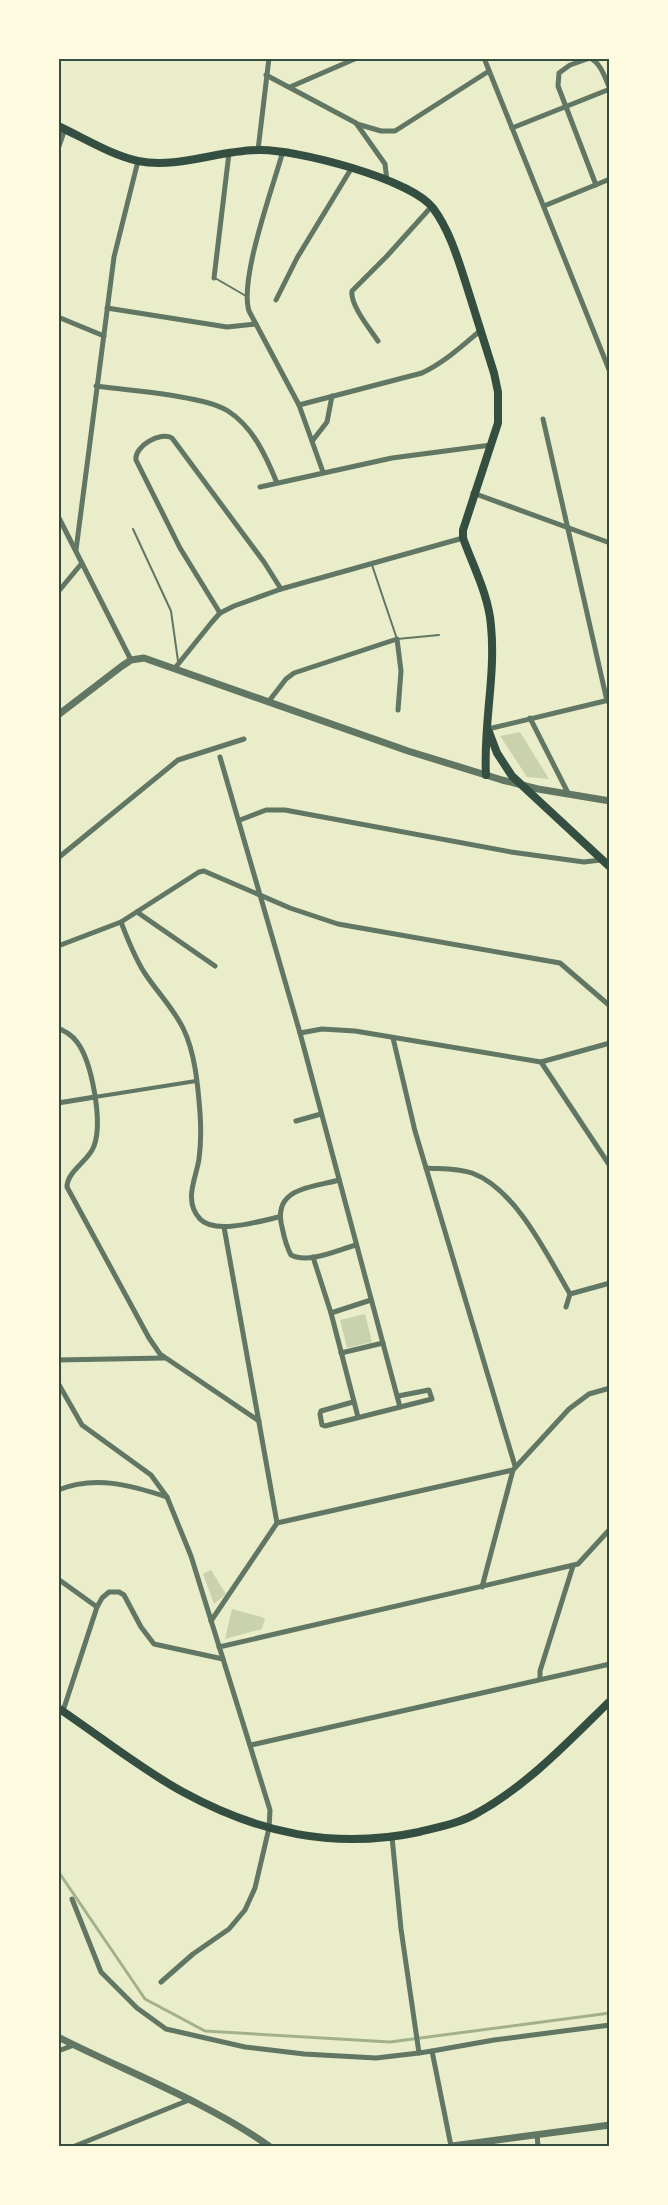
<svg xmlns="http://www.w3.org/2000/svg" width="668" height="2205" font-family="Arial,sans-serif">
<style>
.green{fill:#cad2ad}
.lines{fill:none;stroke-linecap:round;stroke-linejoin:round}
.stream{stroke:#a3b18a;stroke-width:3}
.service{stroke:#617663;stroke-width:2}
.pedestrian{stroke:#617663;stroke-width:4}
.minor{stroke:#617663;stroke-width:5}
.tertiary{stroke:#617663;stroke-width:7}
.secondary{stroke:#344e41;stroke-width:8}
.primary{stroke:#344e41;stroke-width:8}
.neatline{fill:none;stroke:#344e41;stroke-width:2}
</style>
<rect width="100%" height="100%" fill="#e9edc9"/>
<!-- green -->
<g class="green">
<polygon points="520,732 549,779 527,777 500,736"/>
<polygon points="365,1314 372,1342 347,1348 340,1320"/>
<polygon points="211,1570 226,1594 214,1604 203,1574"/>
<polygon points="232,1609 265,1618 262,1629 225,1639"/>
</g>
<g class="lines">
<!-- stream -->
<polyline class="stream" points="58,1871 145,1999 205,2031 390,2042 610,2013"/>
<!-- service -->
<g class="service">
<polyline points="215,278 246,296"/>
<polyline points="133,529 171,611 178,661"/>
<polyline points="372,565 397,639 439,635"/>
</g>
<!-- pedestrian -->
<polyline class="pedestrian" points="95,1097 196,1081"/>
<!-- minor -->
<g class="minor">
<polyline points="484,58 610,372"/>
<polyline points="590,58 570,65 559,73 558,86 596,185"/>
<path d="M590,58C601,63 605,78 610,89"/>
<polyline points="266,75 356,123 385,164 387,181"/>
<polyline points="290,87 357,58"/>
<polyline points="357,124 381,131 395,131 489,71"/>
<polyline points="512,128 610,89"/>
<polyline points="58,149 65,129"/>
<polyline points="258,150 269,58"/>
<path d="M283,151C273,187 239,279 249,311L299,405L323,472"/>
<polyline points="544,206 610,179"/>
<polyline points="214,278 229,153"/>
<polyline points="276,300 297,258 351,169"/>
<polyline points="107,308 227,327 256,324"/>
<polyline points="58,317 104,336"/>
<path d="M378,341C370,329 350,305 352,291L387,256L432,206"/>
<path d="M96,386C126,390 206,396 228,411C253,427 266,456 277,483"/>
<path d="M299,405L422,373C445,362 462,346 481,330"/>
<polyline points="543,419 607,701"/>
<polyline points="313,440 327,422 332,396"/>
<polyline points="260,487 392,458 491,445"/>
<polyline points="473,493 610,543"/>
<polyline points="58,516 131,660"/>
<polyline points="76,550 114,257 138,161"/>
<polyline points="58,592 82,563"/>
<path d="M220,613L180,548L136,460C134,446 161,431 172,438L264,562L281,589"/>
<polyline points="175,668 212,622 220,613 234,606 281,589 463,538"/>
<polyline points="269,701 286,679 294,673 397,639 401,671 398,710"/>
<polyline points="530,718 568,793"/>
<polyline points="488,729 609,700"/>
<polyline points="220,757 300,1033 400,1407"/>
<polyline points="240,820 266,810 285,810 511,852 584,862 601,860"/>
<polyline points="58,858 178,760 244,739"/>
<polyline points="137,912 215,966"/>
<path d="M121,922C128,940 135,959 146,975C158,993 173,1008 183,1028C195,1052 198,1086 200,1113C201,1127 201,1144 199,1159C196,1179 183,1200 200,1219C215,1235 260,1221 279,1217"/>
<polyline points="58,946 121,922 199,872 204,871 290,908 338,924 560,963 610,1006"/>
<path d="M58,1028C66,1032 72,1035 77,1042C92,1062 103,1122 94,1146C89,1161 67,1171 67,1187L149,1338L160,1354L259,1421"/>
<polyline points="300,1033 322,1029 355,1031 541,1062 610,1043"/>
<polyline points="393,1038 415,1131 515,1466"/>
<polyline points="541,1062 610,1166"/>
<polyline points="58,1103 95,1097"/>
<polyline points="296,1121 321,1114"/>
<path d="M426,1168C441,1169 457,1168 472,1173C516,1189 547,1255 570,1294L566,1307"/>
<path d="M339,1180C311,1188 272,1188 282,1227C284,1237 286,1246 291,1255C309,1264 337,1250 356,1245"/>
<polyline points="313,1257 331,1313 358,1417"/>
<polyline points="570,1294 610,1283"/>
<polyline points="331,1313 371,1300"/>
<polyline points="341,1353 383,1343"/>
<polyline points="58,1360 164,1358"/>
<polyline points="58,1383 82,1425 151,1475 167,1497 191,1556 270,1810 269,1828 255,1888 245,1910 229,1929 193,1954 161,1982"/>
<polyline points="353,1402 321,1411 320,1414 322,1425 325,1426 432,1399 429,1390 398,1396"/>
<path d="M58,1490C95,1475 130,1485 167,1497"/>
<polyline points="277,1523 513,1470 569,1409 589,1394 610,1388"/>
<polyline points="58,1579 97,1607"/>
<polyline points="482,1587 513,1470"/>
<polyline points="211,1621 277,1523 224,1227"/>
<polyline points="219,1647 578,1564 610,1529"/>
<polyline points="540,1679 540,1671 573,1566"/>
<polyline points="63,1711 97,1607 102,1598 109,1592 119,1592 124,1595 141,1627 154,1644 223,1659"/>
<polyline points="251,1745 610,1664"/>
<polyline points="392,1837 401,1929 419,2053 432,2051 451,2146"/>
<polyline points="72,1899 101,1972 137,2008 166,2029 245,2047 304,2054 376,2058 419,2053"/>
<polyline points="58,2051 74,2045"/>
<polyline points="432,2051 494,2040 610,2025"/>
<polyline points="537,2135 538,2146"/>
<polyline points="75,2146 189,2100"/>
</g>
<!-- tertiary -->
<g class="tertiary">
<polyline points="58,715 122,666 131,660 144,658 408,751 502,780 538,789 610,801"/>
<path d="M58,2037C127,2072 207,2102 269,2146"/>
<polyline points="452,2146 610,2125"/>
</g>
<!-- secondary -->
<path class="secondary" d="M58,1708C100,1736 139,1768 183,1792C258,1833 334,1850 419,1832C439,1827 461,1823 479,1812C529,1784 569,1741 610,1701"/>
<!-- primary -->
<g class="primary">
<path d="M58,126C84,138 111,155 138,161C178,169 219,150 259,150C296,149 411,179 433,208C450,231 458,259 467,287C476,316 485,344 494,373L498,392V423L463,530V538C473,566 489,596 491,626C496,676 483,725 486,775"/>
<polyline points="489,732 497,753 512,776 610,867"/>
</g>
</g>
<!-- border -->
<rect width="668" height="2205" fill="none" stroke="#fefae0" stroke-width="120"/>
<rect x="60" y="60" width="548" height="2085" class="neatline"/>
</svg>
